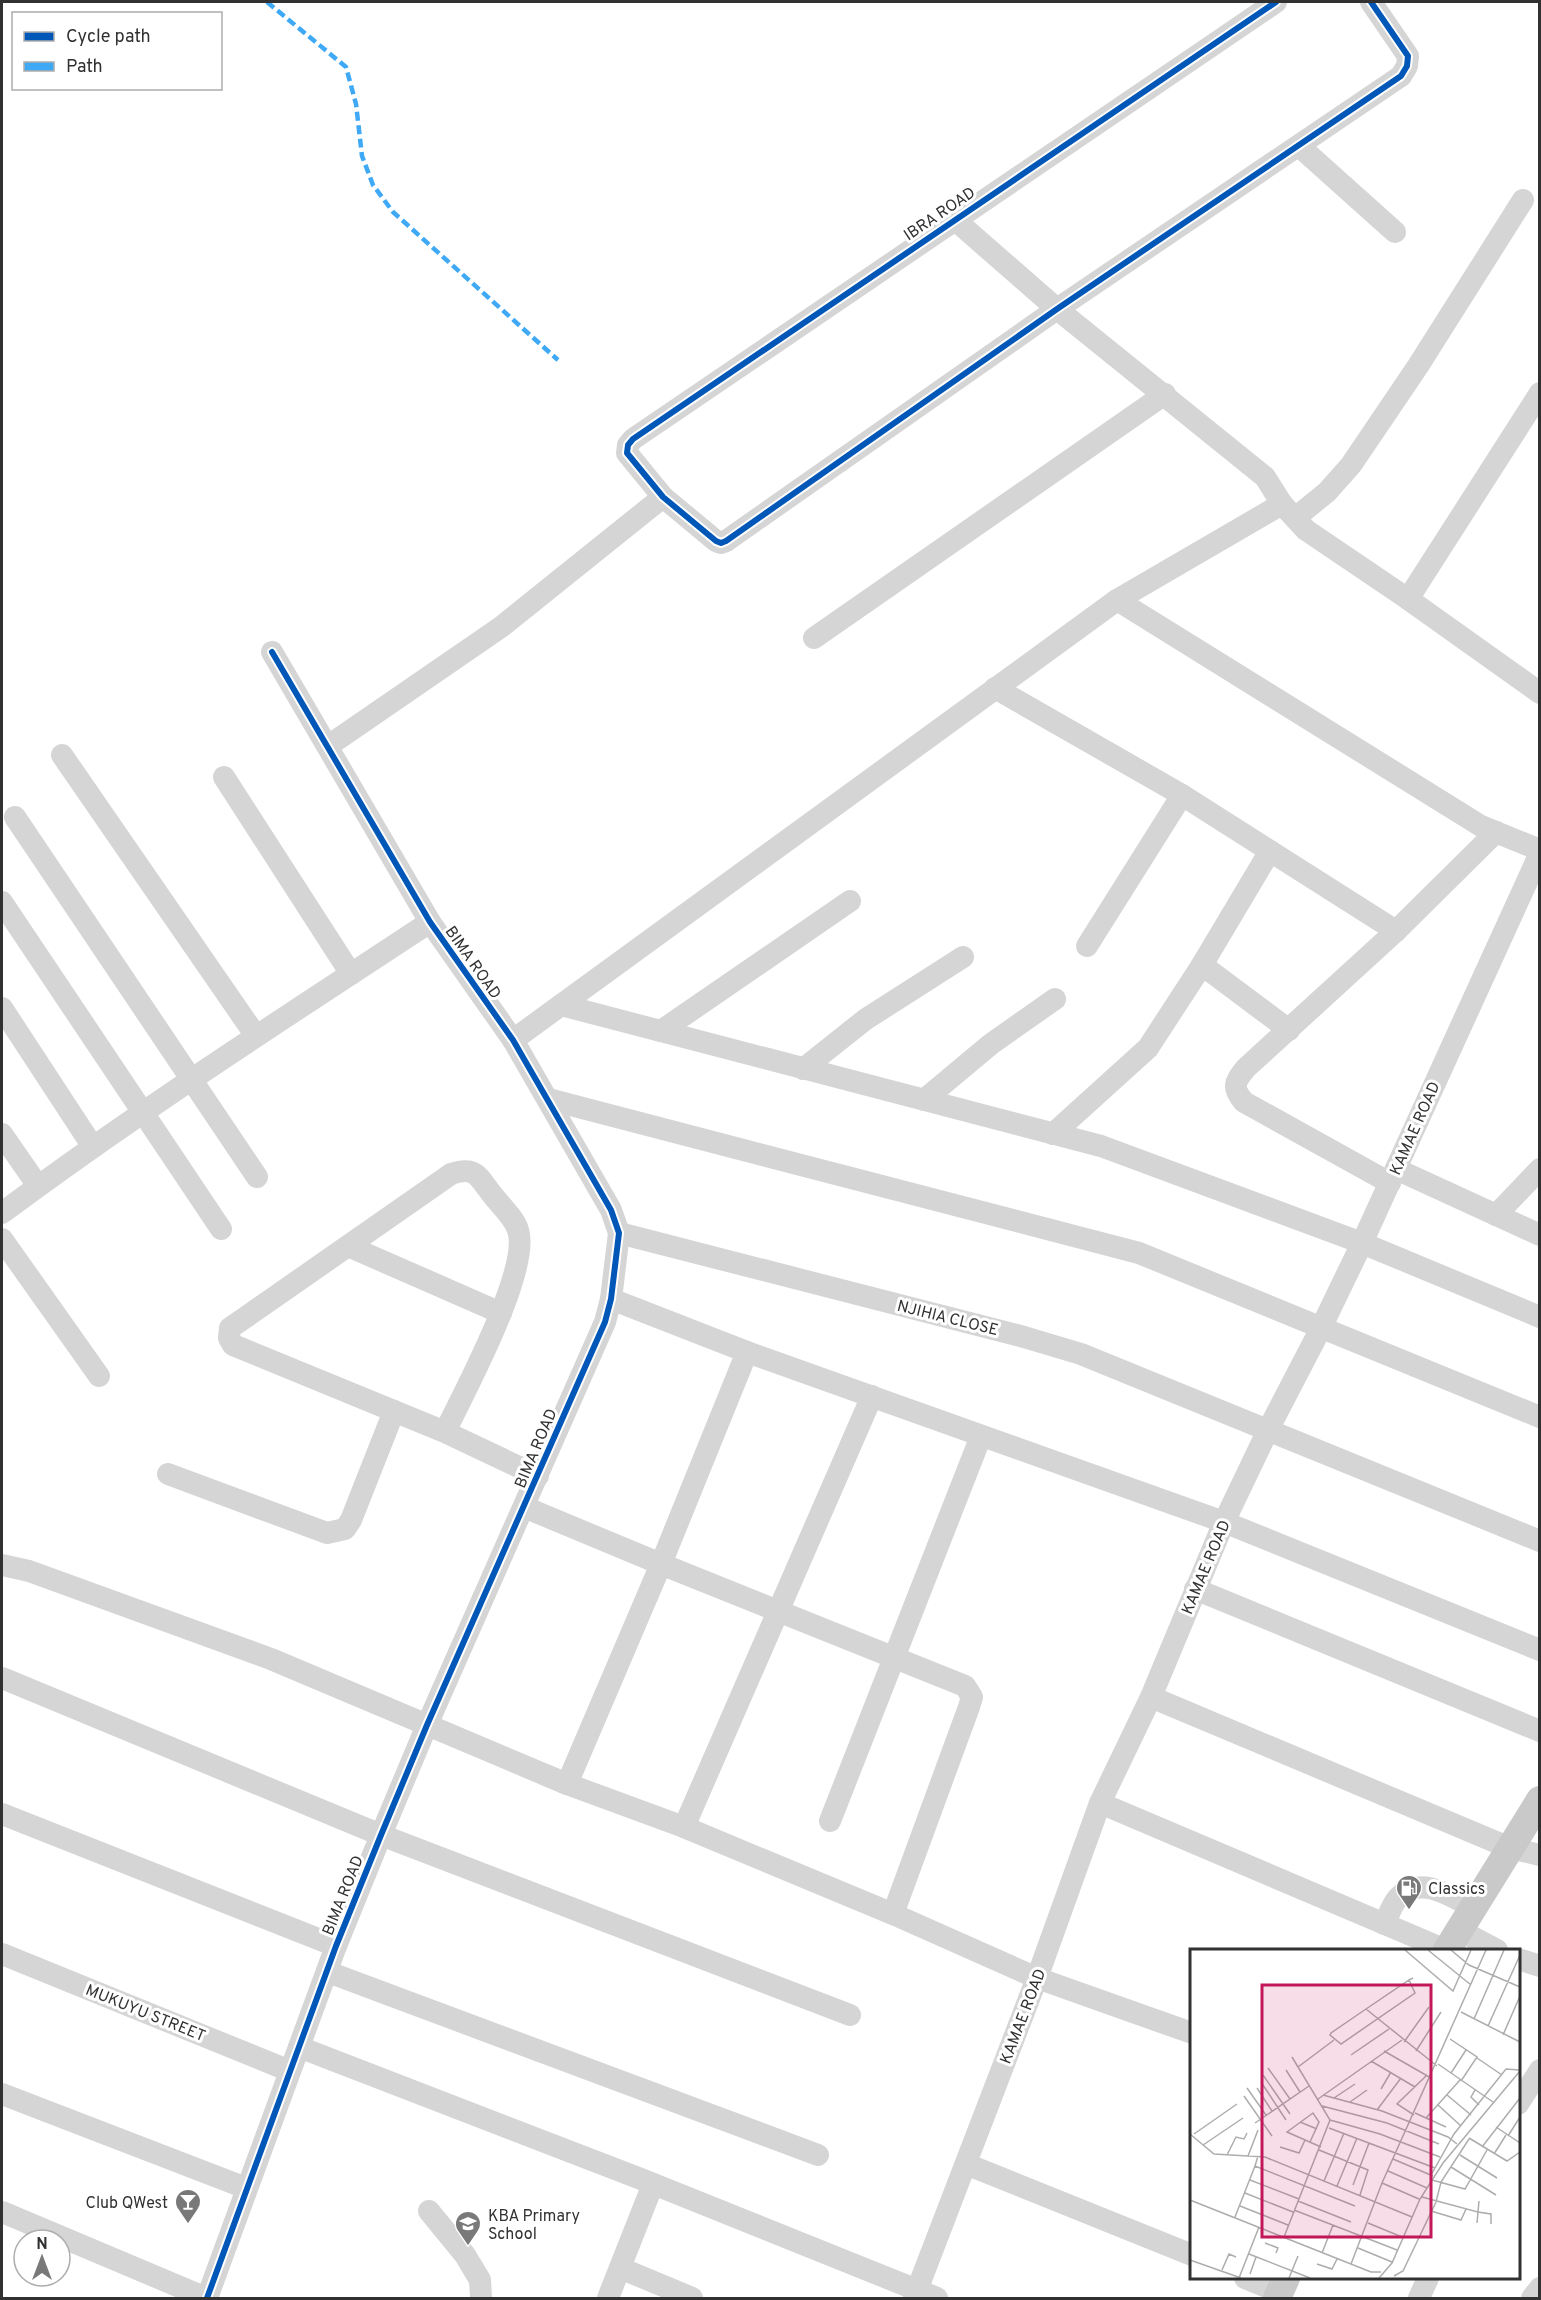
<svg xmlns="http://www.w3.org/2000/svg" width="1541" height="2300" font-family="Overpass,sans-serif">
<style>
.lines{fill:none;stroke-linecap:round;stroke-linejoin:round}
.minor{stroke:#d5d5d5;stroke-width:22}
.major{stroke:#c9c9c9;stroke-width:28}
.quiet{stroke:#3fa9f5;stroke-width:4.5;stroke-dasharray:9 4.5;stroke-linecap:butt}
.cycleway-casing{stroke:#fff;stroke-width:10}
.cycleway{stroke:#0057b8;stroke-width:6}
.labels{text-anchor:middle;stroke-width:6;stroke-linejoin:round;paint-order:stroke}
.street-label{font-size:16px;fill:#313131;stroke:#fff}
.poi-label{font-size:16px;fill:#313131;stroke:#fff;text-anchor:start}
.inset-road{fill:none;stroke:#adadad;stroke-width:1.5}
.view{fill:#c2185b;fill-opacity:0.15;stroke:#c2185b;stroke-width:3}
.inset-edge{fill:none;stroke:#313131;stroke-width:3}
</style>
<rect width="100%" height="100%" fill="#fff"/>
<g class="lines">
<!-- minor -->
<g class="minor">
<polyline points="1276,2 633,439 628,445 627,453 663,497 716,541 721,543 726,541 1057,309 1401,76 1407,66 1408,56 1371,2"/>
<polyline points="1299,146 1395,232"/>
<polyline points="954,219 1057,309 1265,477 1282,504 1306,530 1408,599 1540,693"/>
<polyline points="1295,518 1327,492 1351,465 1418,366 1523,200"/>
<polyline points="1408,599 1540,393"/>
<polyline points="1117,600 1481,826 1540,850"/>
<polyline points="814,638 1165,394"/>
<polyline points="995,688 1182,795 1396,931"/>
<polyline points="328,746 501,627 663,497"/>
<polyline points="62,755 256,1036"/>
<polyline points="224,777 351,974"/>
<polyline points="15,817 257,1177"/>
<polyline points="2,902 221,1229"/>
<polyline points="1087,946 1182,795"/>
<polyline points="1202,965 1289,1030"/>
<polyline points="561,1005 1101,1146 1362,1243 1540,1317"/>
<polyline points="2,1008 93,1147"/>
<polyline points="661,1031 850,901"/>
<polyline points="513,1040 1117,600 1282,504"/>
<polyline points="803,1069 866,1019 963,957"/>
<polyline points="548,1099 1139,1253 1540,1417"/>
<polyline points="924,1100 991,1044 1055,999"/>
<polyline points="2,1134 38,1186"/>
<polyline points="1053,1134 1148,1048 1202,965 1270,851"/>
<polyline points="1396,1169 1540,1235"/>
<path d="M1390,1183L1244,1102C1232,1088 1234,1082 1246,1068L1396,931L1496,832"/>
<path d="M2,1213C140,1110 286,1017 430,922"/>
<polyline points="1496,1215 1540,1169"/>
<polyline points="619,1233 1024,1337 1081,1354 1540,1541"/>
<polyline points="2,1239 99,1376"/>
<polyline points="348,1246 501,1313"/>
<polyline points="611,1299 747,1352 1224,1522 1540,1650"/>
<path d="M445,1432C464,1392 531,1269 518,1230C514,1217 499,1204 491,1193C477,1175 475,1166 451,1174L246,1317L230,1328L229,1338L233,1345L445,1432L538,1476"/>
<polyline points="168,1474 327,1533 345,1529 351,1520 394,1411"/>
<polyline points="524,1507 661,1564 965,1686 972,1697 969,1707 893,1914"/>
<polyline points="2,1565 29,1571 271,1659 567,1784 684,1827 893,1914 1037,1978 1192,2033"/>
<polyline points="1195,1589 1540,1731"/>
<polyline points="2,1678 381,1835 850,2015"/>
<polyline points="1151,1697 1510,1848 1540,1855"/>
<polyline points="567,1784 661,1564 747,1352"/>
<polyline points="1100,1803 1446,1950"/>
<polyline points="2,1814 336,1946"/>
<polyline points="830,1821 981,1436"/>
<polyline points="684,1827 872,1396"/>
<path d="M1384,1924C1389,1915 1393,1901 1401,1895C1423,1876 1451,1897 1473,1907"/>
<polyline points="1459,1930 1497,1950"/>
<polyline points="2,1954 290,2071"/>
<polyline points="1518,1959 1540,1966"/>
<polyline points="328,1972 818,2155"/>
<polyline points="299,2047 641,2179 937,2298"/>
<polyline points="2,2094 246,2188"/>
<polyline points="1518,2104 1540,2070"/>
<polyline points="966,2164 1192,2255"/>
<polyline points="429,2211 465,2255 480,2280 481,2298"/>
<polyline points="2,2212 206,2298"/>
<polyline points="620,2268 692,2298"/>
<polyline points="1245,2278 1279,2292"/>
<polyline points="207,2298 336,1946 381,1835 427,1725 605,1322 611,1299 619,1233 611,1210 513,1040 430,922 272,652"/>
<polyline points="608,2298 653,2184"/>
<polyline points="914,2298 1037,1978 1100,1803 1151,1697 1224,1522 1268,1430 1321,1328 1362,1243 1540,853"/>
<polyline points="1419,2298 1428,2278"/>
<polyline points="1532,2298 1540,2288"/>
</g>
<!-- major -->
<g class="major">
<polyline points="1447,1950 1540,1800"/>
<polyline points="1277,2298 1286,2278"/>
</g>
<!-- quiet -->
<polyline class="quiet" points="267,2 346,67 356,104 362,156 373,185 393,212 558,360"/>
<defs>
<g id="cycleway">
<polyline points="1276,2 633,439 628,445 627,453 663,497 716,541 721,543 726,541 1057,309 1401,76 1407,66 1408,56 1371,2"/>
<polyline points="207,2298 336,1946 381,1835 427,1725 605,1322 611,1299 619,1233 611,1210 513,1040 430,922 272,652"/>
</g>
</defs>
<!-- cycleway casing -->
<use href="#cycleway" class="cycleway-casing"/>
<!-- cycleway -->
<use href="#cycleway" class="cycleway"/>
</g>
<!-- icons -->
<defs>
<symbol id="fuel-pin" viewBox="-11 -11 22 30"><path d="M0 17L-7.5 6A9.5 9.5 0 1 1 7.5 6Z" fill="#797979" stroke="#fff"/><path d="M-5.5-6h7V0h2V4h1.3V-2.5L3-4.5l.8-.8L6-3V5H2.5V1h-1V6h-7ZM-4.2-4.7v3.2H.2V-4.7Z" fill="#fff"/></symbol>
<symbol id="bar-pin" viewBox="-11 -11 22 30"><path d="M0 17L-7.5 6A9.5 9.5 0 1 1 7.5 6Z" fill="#797979" stroke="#fff"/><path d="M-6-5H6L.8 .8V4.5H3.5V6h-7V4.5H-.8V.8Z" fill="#fff"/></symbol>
<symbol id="school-pin" viewBox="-11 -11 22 30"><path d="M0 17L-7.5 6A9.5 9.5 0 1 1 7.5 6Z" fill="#797979" stroke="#fff"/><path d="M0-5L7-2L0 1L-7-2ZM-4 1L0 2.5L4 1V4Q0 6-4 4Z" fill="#fff"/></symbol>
</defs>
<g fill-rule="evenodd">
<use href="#fuel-pin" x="1394" y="1873" width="30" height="40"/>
<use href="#bar-pin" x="173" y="2187" width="30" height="40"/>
<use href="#school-pin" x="453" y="2209" width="30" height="40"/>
</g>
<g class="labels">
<!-- street labels -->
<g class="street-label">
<text transform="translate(939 213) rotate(-34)" y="6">IBRA ROAD</text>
<text transform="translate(474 962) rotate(55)" y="6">BIMA ROAD</text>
<text transform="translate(1414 1128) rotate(-66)" y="6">KAMAE ROAD</text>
<text transform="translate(948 1317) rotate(14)" y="6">NJIHIA CLOSE</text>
<text transform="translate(535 1448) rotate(-67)" y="6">BIMA ROAD</text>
<text transform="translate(1205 1567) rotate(-67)" y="6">KAMAE ROAD</text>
<text transform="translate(342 1895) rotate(-68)" y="6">BIMA ROAD</text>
<text transform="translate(146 2012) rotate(22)" y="6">MUKUYU STREET</text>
<text transform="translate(1022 2016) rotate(-69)" y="6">KAMAE ROAD</text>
</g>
<!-- poi labels -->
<g class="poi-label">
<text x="1428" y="1894">Classics</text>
<text x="168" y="2208" text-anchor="end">Club QWest</text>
<text x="488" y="2221">KBA Primary<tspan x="488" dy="18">School</tspan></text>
</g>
</g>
<!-- overview -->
<g transform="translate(1190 1949)">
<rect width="330" height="330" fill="#fff"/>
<path class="inset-road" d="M215,1L263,42L281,1M238,1L281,36M261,1L279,16L330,38M219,31L225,44L151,95L140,86L141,84L176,60L219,31L223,29M176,60L247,117M271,63L330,93M284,70L314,1M298,77L330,6M313,86L330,47M260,90L287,108L271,132M214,93L239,58M194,102L241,129M226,102L251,63M161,106L199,80M287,109L312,126M181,112L225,138M248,115L303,153M108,118L144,91M78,119L100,150M96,121L110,143M261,124L276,101M73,126L100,165M71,133L96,171M57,139L76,166M67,139L82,162M191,140L201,123M285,141L281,148L289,156M133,146L192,162L258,188L267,195M257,146L281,166M54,147L82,187M144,149L165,135M128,150L212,91M160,153L177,141M248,156L271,177M132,157L197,174L249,195M187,161L211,129M225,164L256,178M224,166L207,155L236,127M236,169L270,131M140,171L190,185L250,208M110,173L127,180M65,174L119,137M306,178L330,194M139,179L245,219L241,226M0,185L24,205L75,208L222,268M4,185L47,155M318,187L330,168M279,189L317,212L330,203M120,193L129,173L123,164L97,183L131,198M13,196L53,169M90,198L109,204L115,191M292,198L330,149M129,201L178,221L170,246M304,205L316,186M37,206L46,188L54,190L57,184M270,206L307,229M58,207L68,181M68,207L65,217L165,257M203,210L243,227M261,218L306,246M245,219L264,185L316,120L329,121M198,222L237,239M60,231L109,250M242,231L275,240L297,201M134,232L154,184M192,234L229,250M163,236L179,194M147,237L167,189M55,244L103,263M232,248L288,263L287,274M0,251L181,323H191M108,252L161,273M289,252L288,263L301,265V275M50,257L98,276M104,261L207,301M241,262L271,271L276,260M45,268L65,217M178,274L212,288M94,288L140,171L102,108M75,294L88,299L86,304M168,299L202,313M132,304L143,276M59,305L120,329M0,311L51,329M127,315L142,320L147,310M161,315L192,234L296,1M32,321L39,305L46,308M60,325L66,308M204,327L213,322L246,253L251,233L279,190M49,329L69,278M99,329L108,307M189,329L202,314L230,250L253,214L330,122"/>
<path class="view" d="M72,36H241V288H72Z"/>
<rect width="330" height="330" class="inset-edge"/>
</g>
<!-- border -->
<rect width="1541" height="2300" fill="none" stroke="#313131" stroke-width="6"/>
<!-- legend -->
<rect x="12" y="12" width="210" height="78" fill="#ffffff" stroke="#adadad" stroke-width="1.5"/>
<rect x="24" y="32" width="30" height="9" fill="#0057b8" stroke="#adadad" stroke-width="1.5"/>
<text x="66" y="42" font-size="18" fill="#313131">Cycle path</text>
<rect x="24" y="62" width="30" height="9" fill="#3fa9f5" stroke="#adadad" stroke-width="1.5"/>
<text x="66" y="72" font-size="18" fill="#313131">Path</text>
<!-- north arrow -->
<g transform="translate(42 2258)"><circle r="28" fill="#ffffff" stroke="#adadad" stroke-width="1.5"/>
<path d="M0-4.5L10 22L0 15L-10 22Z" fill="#797979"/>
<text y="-9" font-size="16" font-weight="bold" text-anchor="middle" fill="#313131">N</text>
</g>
</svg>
